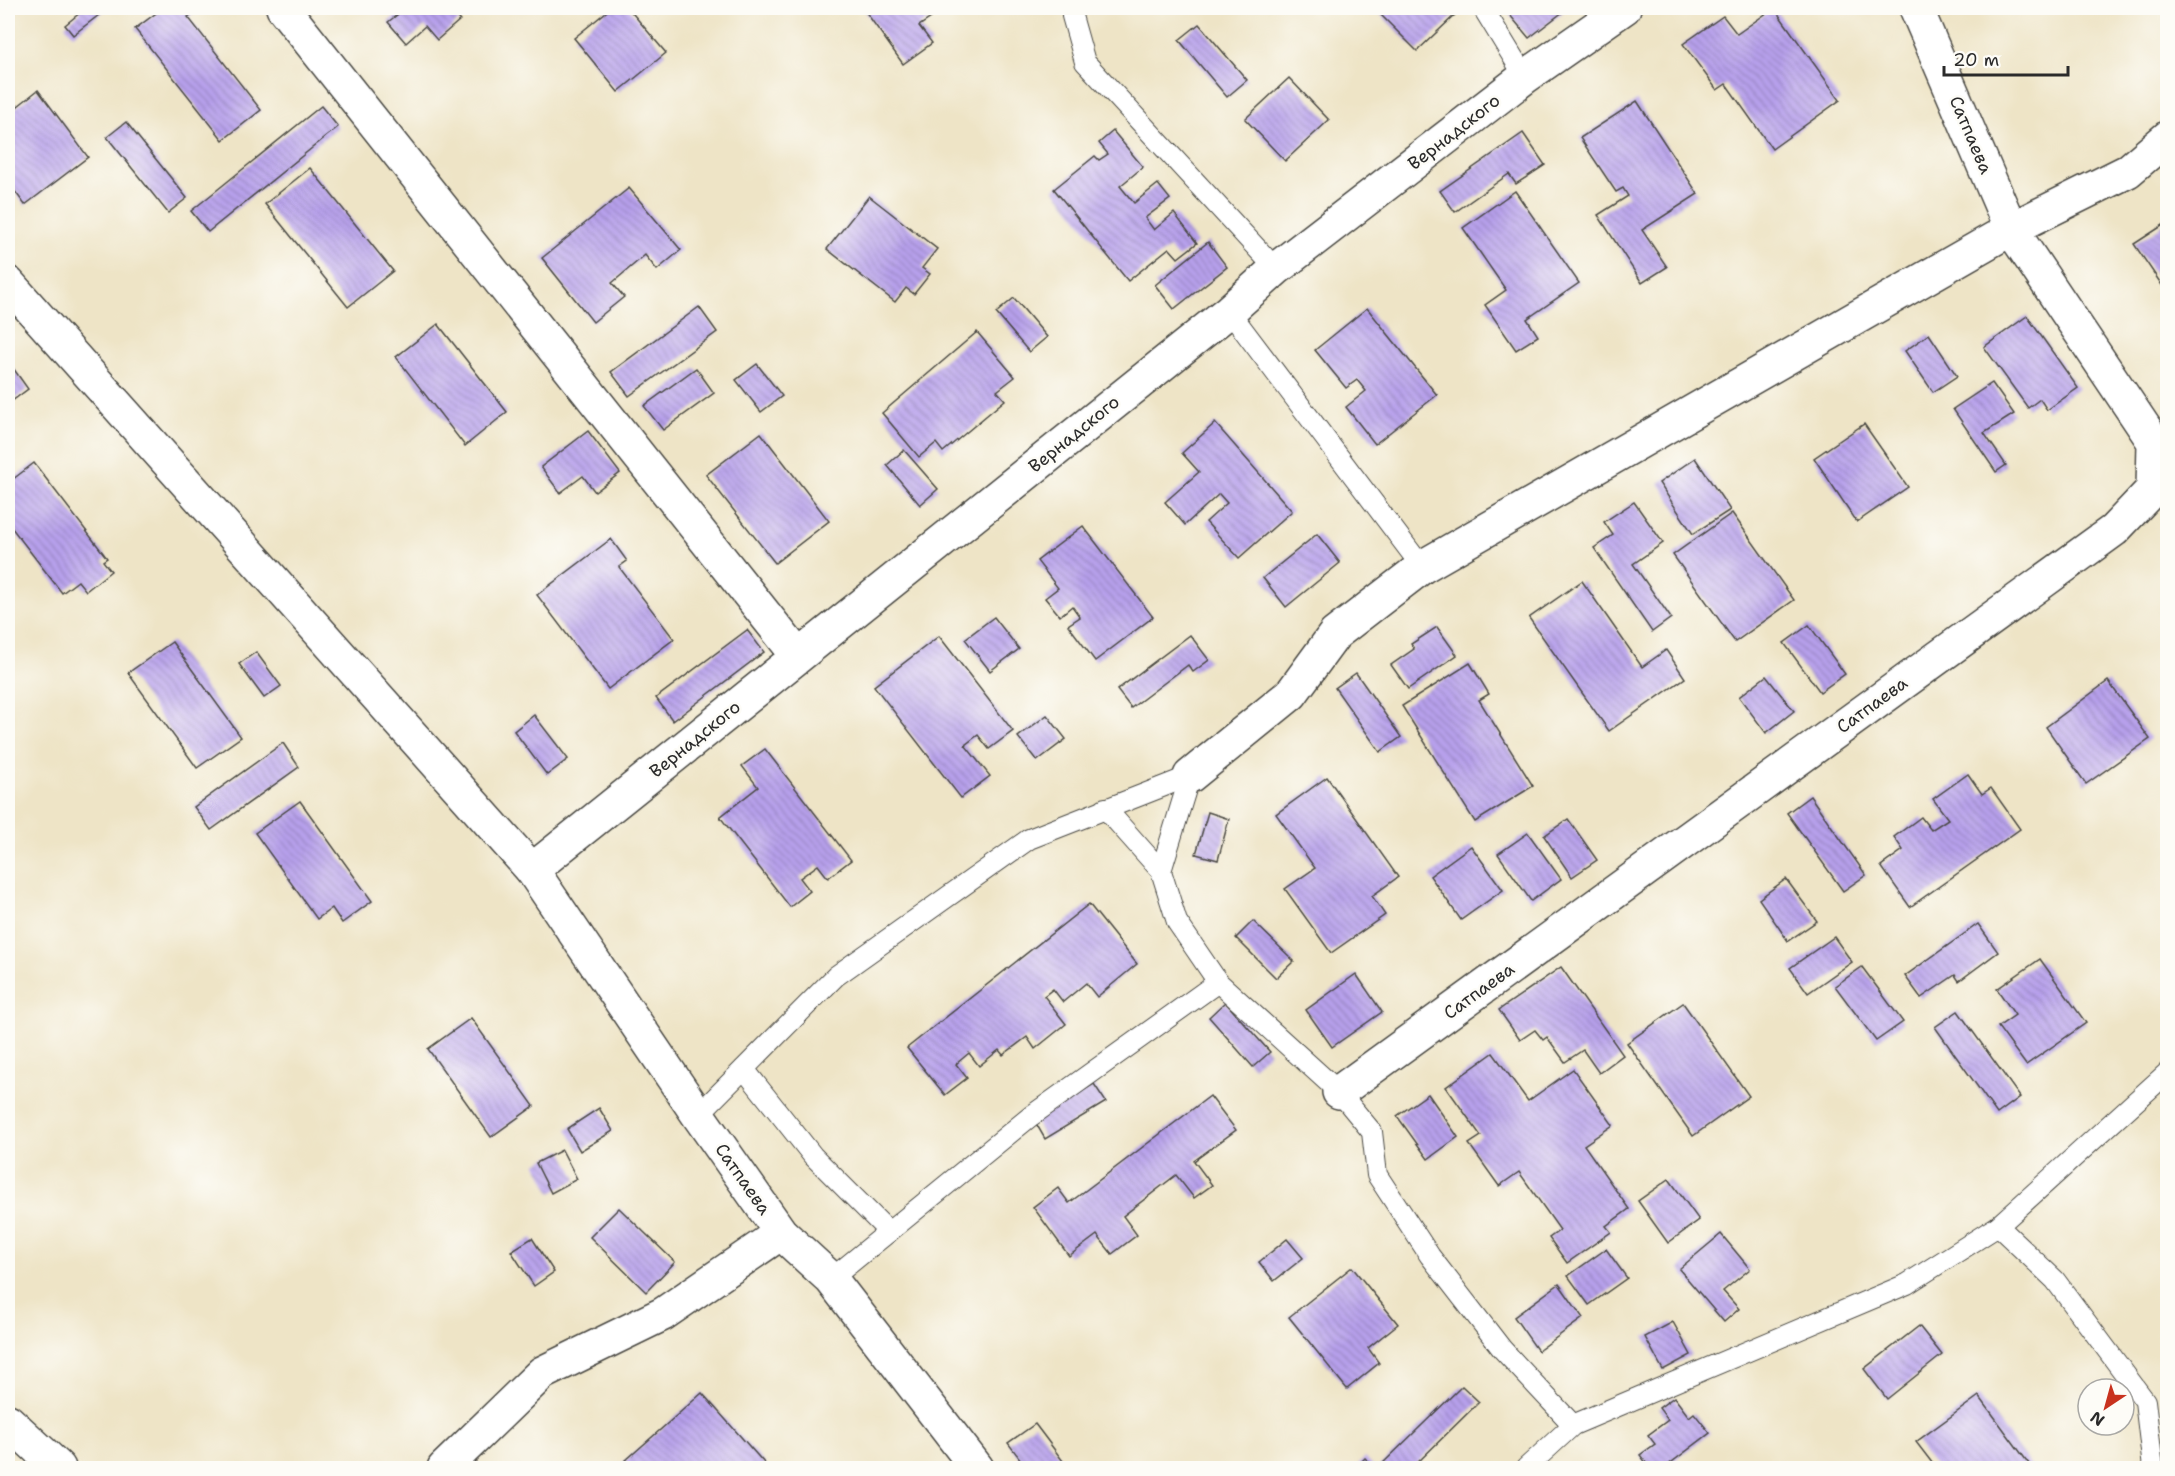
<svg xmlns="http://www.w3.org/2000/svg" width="2175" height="1476" font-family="'Shantell Sans',sans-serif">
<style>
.building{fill:url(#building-back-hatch)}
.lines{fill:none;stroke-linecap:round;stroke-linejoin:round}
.service-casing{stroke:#484742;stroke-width:22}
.minor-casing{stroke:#484742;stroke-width:36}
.tertiary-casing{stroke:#484742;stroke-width:36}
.service{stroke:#fff;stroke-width:20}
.minor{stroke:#fff;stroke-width:33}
.tertiary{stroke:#fff;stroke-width:33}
.labels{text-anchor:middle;stroke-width:5;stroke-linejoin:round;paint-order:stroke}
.street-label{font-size:18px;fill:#2b2b2b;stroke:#fdfcf7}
</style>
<defs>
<pattern id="building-back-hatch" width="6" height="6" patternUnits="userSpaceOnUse" patternTransform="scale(1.5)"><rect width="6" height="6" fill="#b7a0ec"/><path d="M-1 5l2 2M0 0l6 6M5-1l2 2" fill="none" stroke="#9583bf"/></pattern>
</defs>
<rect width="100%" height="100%" fill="#fdfcf7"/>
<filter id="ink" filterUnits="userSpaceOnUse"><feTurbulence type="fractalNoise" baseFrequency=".0167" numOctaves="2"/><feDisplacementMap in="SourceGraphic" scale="12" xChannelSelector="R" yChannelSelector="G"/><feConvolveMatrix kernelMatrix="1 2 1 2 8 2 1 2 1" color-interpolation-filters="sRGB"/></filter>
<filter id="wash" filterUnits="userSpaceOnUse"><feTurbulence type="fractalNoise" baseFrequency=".008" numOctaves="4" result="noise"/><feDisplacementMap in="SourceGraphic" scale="24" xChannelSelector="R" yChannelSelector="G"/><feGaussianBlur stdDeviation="1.35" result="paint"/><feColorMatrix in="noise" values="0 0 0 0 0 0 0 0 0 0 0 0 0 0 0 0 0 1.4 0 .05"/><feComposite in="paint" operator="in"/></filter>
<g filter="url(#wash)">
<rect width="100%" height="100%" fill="#eee4c6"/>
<g id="blocks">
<!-- building -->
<g class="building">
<polygon points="77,8 108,8 73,35 65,25 81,12"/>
<polygon points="163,8 201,8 188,17 261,110 223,140 135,29"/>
<polygon points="406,8 450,8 460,20 437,40 425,26 406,43 388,22"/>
<polygon points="611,8 628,8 666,53 618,92 574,38"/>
<polygon points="863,8 946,8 919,26 932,43 903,64"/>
<polygon points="1374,8 1453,8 1458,12 1417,51"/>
<polygon points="1504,8 1568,8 1529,38"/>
<polygon points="1774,8 1840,100 1772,149 1726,84 1717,90 1683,44 1723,16 1737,34"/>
<polygon points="1199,24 1247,80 1227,97 1179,40"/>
<polygon points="1289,78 1329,120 1285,161 1245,119"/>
<polygon points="38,90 88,157 25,205 8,182 8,114"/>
<polygon points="1637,101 1698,194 1642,230 1667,267 1642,283 1598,215 1628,196 1623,188 1616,192 1580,138"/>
<polygon points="321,106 338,127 208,232 191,211"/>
<polygon points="126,122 187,198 168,213 107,137"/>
<polygon points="1113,131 1143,167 1120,186 1134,203 1158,184 1170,199 1145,218 1154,230 1174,213 1197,243 1178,258 1169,248 1128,281 1054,189 1095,156 1099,160 1108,154 1099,143"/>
<polygon points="1523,133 1545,165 1516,184 1509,174 1455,212 1440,191"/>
<polygon points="310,168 393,271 348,307 265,204"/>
<polygon points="629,188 681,250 657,270 645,255 612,283 624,297 593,322 542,258"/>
<polygon points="1515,191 1579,283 1527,319 1538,336 1516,350 1485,305 1506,290 1463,228"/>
<polygon points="869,196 937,249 922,268 930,274 914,294 906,288 895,302 827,249"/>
<polygon points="2168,222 2168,294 2134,244"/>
<polygon points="1208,242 1227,267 1174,309 1155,285"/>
<polygon points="1014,298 1047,337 1029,352 996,313"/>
<polygon points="699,307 717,332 629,396 611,372"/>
<polygon points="1367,308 1437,395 1375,444 1346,407 1366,391 1357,380 1346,388 1315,350"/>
<polygon points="2027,316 2078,388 2047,410 2040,399 2028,408 1984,347"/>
<polygon points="438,324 507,412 465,446 396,357"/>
<polygon points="977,332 1015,377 997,391 1005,400 943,452 936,443 919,457 882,413"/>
<polygon points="1929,334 1957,376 1933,392 1905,351"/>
<polygon points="757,364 782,396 761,412 736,380"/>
<polygon points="13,368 28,389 8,404 8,373"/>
<polygon points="696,368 714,393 663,430 644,406"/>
<polygon points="1992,383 2014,414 1984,433 2006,465 1996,472 1953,409"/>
<polygon points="1215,423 1292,511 1239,558 1206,522 1227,503 1219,494 1185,525 1165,502 1199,472 1182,453"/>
<polygon points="1864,424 1908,487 1857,522 1814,458"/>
<polygon points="588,431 620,473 595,492 583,476 560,493 541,467"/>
<polygon points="761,433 829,521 775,563 706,475"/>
<polygon points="904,450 938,489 920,505 887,465"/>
<polygon points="1695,458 1730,510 1693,534 1659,483"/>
<polygon points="34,463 107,558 103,561 111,571 86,591 78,581 62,593 8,523 8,483"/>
<polygon points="1634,502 1663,543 1633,564 1671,618 1652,632 1594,548 1613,535 1604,522"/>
<polygon points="1732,513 1794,600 1735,642 1673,555"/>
<polygon points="1083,526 1153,617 1095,661 1068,625 1080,617 1072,606 1060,616 1045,598 1058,588 1037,561"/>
<polygon points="1317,534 1340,563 1286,607 1263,578"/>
<polygon points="611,539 627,561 619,567 674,639 608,689 537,595"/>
<polygon points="1582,581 1642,667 1666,650 1685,678 1609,731 1529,618"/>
<polygon points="994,617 1019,649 990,671 965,639"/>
<polygon points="1809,625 1845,674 1820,692 1784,643"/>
<polygon points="1437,627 1457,655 1408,689 1391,665 1414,649 1411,644"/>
<polygon points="747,630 764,652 673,721 656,698"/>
<polygon points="1190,635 1209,660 1193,672 1188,665 1131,708 1117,690"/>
<polygon points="939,636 1013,731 989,749 978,735 965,745 990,776 961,798 874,686"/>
<polygon points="172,642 241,737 197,768 128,673"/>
<polygon points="256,652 281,686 264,698 239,664"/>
<polygon points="1470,663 1489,694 1479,700 1533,786 1475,822 1402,706"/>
<polygon points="1356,673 1401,737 1380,752 1335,688"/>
<polygon points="1766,676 1794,711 1766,733 1739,697"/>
<polygon points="2108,681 2150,739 2086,784 2046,727"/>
<polygon points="534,715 568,759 547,775 514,731"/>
<polygon points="1047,715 1066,739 1037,761 1018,737"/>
<polygon points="283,743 299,767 211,830 194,807"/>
<polygon points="765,749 851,860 828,878 818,865 800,878 810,891 790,907 720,817 758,787 742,766"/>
<polygon points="1968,774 1982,794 1991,788 2020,829 1910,907 1881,866 1903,850 1894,837 1921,817 1931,830 1948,819 1933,799"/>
<polygon points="1327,777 1398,877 1372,896 1385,915 1331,953 1285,889 1315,868 1276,814"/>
<polygon points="1810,796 1866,875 1843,891 1787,813"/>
<polygon points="300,801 372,901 342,923 332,908 317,919 255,833"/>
<polygon points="1208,812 1229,819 1218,860 1196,854"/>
<polygon points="1568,819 1597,860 1572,877 1544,836"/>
<polygon points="1528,833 1561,879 1531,901 1498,854"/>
<polygon points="1471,846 1503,890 1461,920 1430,876"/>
<polygon points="1786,879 1817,921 1788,941 1759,899"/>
<polygon points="1089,904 1137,964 1097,997 1086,983 1063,1002 1053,989 1044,996 1066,1024 1035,1049 1027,1037 1003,1055 999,1050 979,1066 969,1053 956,1064 967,1078 945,1095 907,1048"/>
<polygon points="1253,921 1294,961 1276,978 1236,938"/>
<polygon points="1978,924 1998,952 1959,981 1955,975 1921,998 1905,976"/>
<polygon points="1834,937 1852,962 1808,993 1790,968"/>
<polygon points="2040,959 2086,1023 2026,1065 1998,1027 2015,1015 1997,989"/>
<polygon points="1561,967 1623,1055 1599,1073 1583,1050 1565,1062 1547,1037 1543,1040 1535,1030 1520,1040 1499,1010"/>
<polygon points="1862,967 1903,1022 1876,1041 1835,986"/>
<polygon points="1356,974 1382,1012 1332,1047 1306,1010"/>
<polygon points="1225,1002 1270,1052 1253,1067 1209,1017"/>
<polygon points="1683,1003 1749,1096 1693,1136 1627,1043"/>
<polygon points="1958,1011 2020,1097 1997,1114 1935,1027"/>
<polygon points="471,1018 534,1106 491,1137 428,1049"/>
<polygon points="1493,1053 1528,1101 1573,1069 1613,1125 1584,1145 1629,1209 1606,1226 1611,1232 1567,1263 1549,1238 1560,1230 1519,1172 1499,1186 1469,1144 1481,1136 1446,1087"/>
<polygon points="1094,1084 1106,1102 1045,1139 1034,1120"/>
<polygon points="1428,1094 1458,1137 1428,1159 1397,1116"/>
<polygon points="1210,1096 1236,1130 1194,1161 1212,1185 1194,1198 1176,1175 1123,1216 1137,1235 1112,1254 1097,1235 1069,1256 1033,1207 1058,1188 1069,1203"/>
<polygon points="599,1108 613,1131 580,1151 567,1129"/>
<polygon points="562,1150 577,1179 551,1193 536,1163"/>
<polygon points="1669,1179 1699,1220 1668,1243 1638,1201"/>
<polygon points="619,1208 675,1262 646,1292 590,1237"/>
<polygon points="1721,1234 1750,1269 1723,1291 1739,1309 1724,1322 1679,1269"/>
<polygon points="532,1238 554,1272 534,1286 511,1251"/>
<polygon points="1287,1239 1303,1258 1274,1281 1259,1262"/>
<polygon points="1606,1249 1627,1278 1589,1305 1568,1276"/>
<polygon points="1352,1267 1398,1324 1368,1348 1379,1363 1347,1389 1289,1317"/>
<polygon points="1559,1284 1583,1318 1538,1351 1514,1317"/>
<polygon points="1673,1322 1691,1355 1663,1370 1645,1337"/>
<polygon points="1919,1326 1942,1355 1887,1399 1864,1369"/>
<polygon points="1462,1386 1479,1402 1412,1468 1378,1468"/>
<polygon points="702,1393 765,1464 760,1468 617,1468"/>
<polygon points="1979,1396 2032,1468 1936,1468 1916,1442"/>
<polygon points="1674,1397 1689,1417 1694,1413 1710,1433 1664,1468 1650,1468 1640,1455 1655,1444 1648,1435 1668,1420 1659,1408"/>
<polygon points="1035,1424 1063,1461 1053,1468 1027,1468 1008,1443"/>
<polygon points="1365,1458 1375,1468 1355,1468"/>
<polygon points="1780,1461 1787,1468 1772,1468"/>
</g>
</g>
</g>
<g filter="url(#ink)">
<use href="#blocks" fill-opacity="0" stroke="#484742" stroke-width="1.5"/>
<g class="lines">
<defs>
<g id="service">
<polyline points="1074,8 1072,16 1085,62 1276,269"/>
<polyline points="1483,8 1525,77"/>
<polyline points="1229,311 1422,567"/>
<polyline points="1190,776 1161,871 1177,922 1218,982 1339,1092 1372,1132 1377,1175 1430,1256 1502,1349 1573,1425"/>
<polyline points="1105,808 1161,871"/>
<polyline points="744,1069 813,1156 889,1232"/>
<polyline points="698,1115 836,976 1029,839 1190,776"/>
<polyline points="1998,1226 2055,1280 2145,1401 2153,1468"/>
<polyline points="831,1279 1031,1116 1218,982"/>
<polyline points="1526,1468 1573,1425 1907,1284 1998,1226 2168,1072"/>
</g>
<g id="minor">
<polyline points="283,8 798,656"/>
<polyline points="8,283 532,870 698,1115 781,1233 831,1279 977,1468"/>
<polyline points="1190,776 1291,694 1335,634 1422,567 2011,229 2128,171 2168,137"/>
<polyline points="532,870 1229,311 1276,269 1525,77 1624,8"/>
<polyline points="1339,1092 2114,530 2153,489 2154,442 2011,229 1916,8"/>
<polyline points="444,1468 542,1373 663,1314 781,1233"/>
</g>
<polyline id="tertiary" points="8,1421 59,1468"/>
</defs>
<!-- service casing -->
<use href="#service" class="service-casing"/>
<!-- minor casing -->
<use href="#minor" class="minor-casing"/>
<!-- tertiary casing -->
<use href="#tertiary" class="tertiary-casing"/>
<!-- service -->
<use href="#service" class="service"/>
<!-- minor -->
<use href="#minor" class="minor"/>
<!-- tertiary -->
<use href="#tertiary" class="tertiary"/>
</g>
</g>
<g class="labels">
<!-- street labels -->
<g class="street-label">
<text transform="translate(1454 132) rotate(-38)" y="6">Вернадского</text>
<text transform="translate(1971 135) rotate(67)" y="6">Сатпаева</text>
<text transform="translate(1074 434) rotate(-39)" y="6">Вернадского</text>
<text transform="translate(1872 705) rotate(-36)" y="6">Сатпаева</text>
<text transform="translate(695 739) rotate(-39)" y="6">Вернадского</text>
<text transform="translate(1479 991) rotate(-36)" y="6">Сатпаева</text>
<text transform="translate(743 1179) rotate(55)" y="6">Сатпаева</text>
</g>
</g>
<!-- margin -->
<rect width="2175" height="1476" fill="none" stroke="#fdfcf7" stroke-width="30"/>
<!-- north arrow -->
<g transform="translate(2106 1407) rotate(216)"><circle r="28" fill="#fdfcf7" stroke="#a9a8a5" stroke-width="1.5"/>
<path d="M0-4.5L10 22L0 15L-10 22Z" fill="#c8321e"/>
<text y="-9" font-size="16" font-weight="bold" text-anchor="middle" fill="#2b2b2b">N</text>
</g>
<!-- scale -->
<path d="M1944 66v9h124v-9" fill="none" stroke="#2b2b2b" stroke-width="3"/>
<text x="1953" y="66" font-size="18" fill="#2b2b2b" stroke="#fdfcf7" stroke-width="4.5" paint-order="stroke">20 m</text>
</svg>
